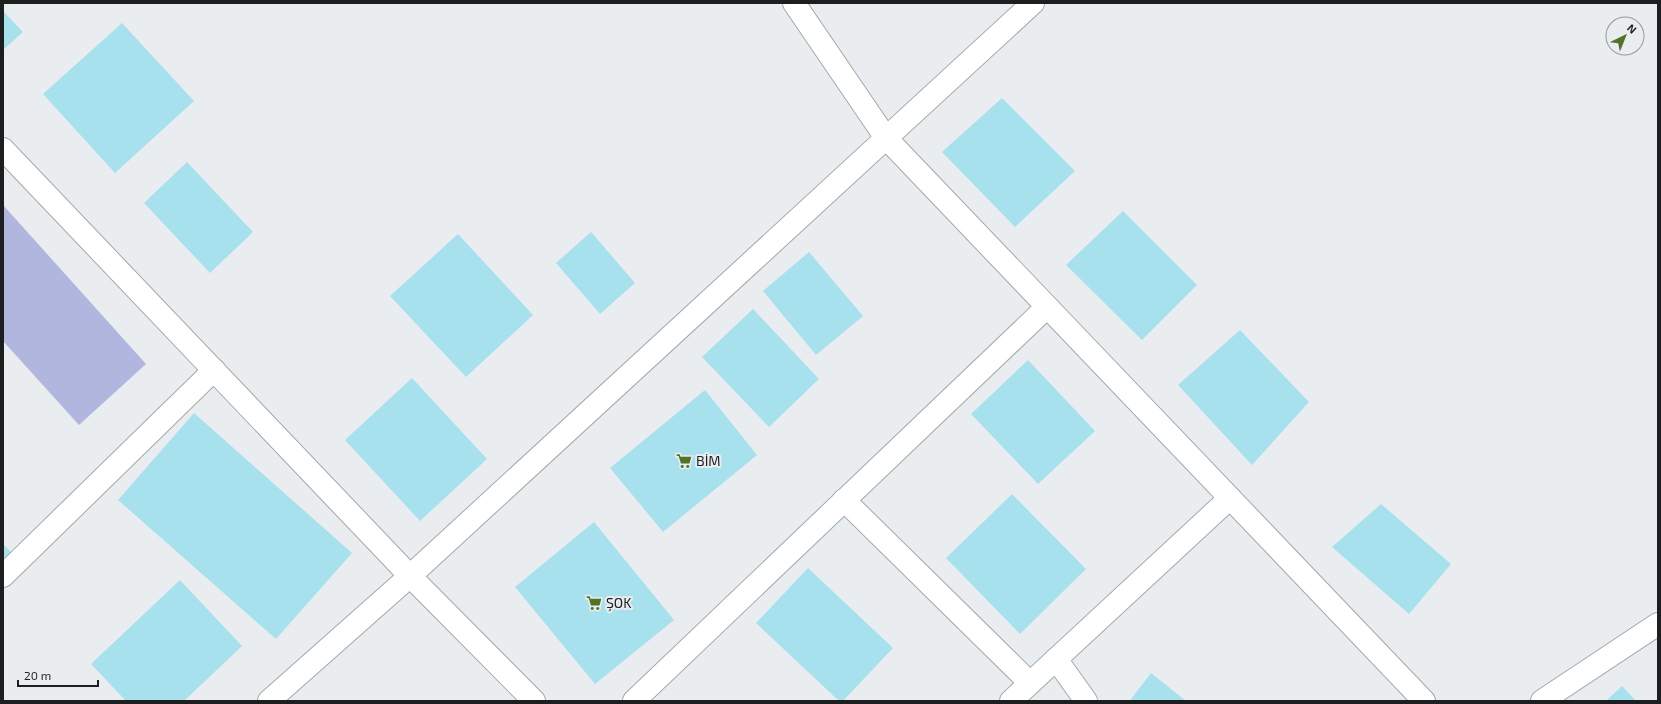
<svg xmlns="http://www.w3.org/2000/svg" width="1661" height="704" font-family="'Exo 2',sans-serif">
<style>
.green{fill:#b1b6de}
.building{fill:#a8e1ee}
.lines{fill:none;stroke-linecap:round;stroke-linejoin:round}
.street-casing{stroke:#a4a8aa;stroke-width:24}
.secondary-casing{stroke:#a4a8aa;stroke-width:24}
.street{stroke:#fff;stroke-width:22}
.secondary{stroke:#fff;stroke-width:22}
.labels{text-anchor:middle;stroke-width:4;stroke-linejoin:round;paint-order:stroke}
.poi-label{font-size:14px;fill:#1d1e1f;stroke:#e9edf0;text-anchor:start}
</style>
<rect width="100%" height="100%" fill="#e9edf0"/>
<!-- green -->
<polygon class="green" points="3,205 146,364 79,425 3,341"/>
<!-- building -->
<g class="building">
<polygon points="3,11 23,32 3,50"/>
<polygon points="122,23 194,101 115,173 43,94"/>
<polygon points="1002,98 1075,171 1015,227 942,152"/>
<polygon points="187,162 253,232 210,273 144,203"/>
<polygon points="1123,211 1197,285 1142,340 1066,265"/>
<polygon points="591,232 635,283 600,314 556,263"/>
<polygon points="458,234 533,315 466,377 390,296"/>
<polygon points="809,252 863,316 816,355 763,291"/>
<polygon points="753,309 819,379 769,427 702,357"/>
<polygon points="1240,330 1309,402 1252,465 1178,385"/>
<polygon points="1028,360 1095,431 1038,484 971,414"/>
<polygon points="412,378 487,459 420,521 345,440"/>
<polygon points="705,390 757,455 663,532 610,468"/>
<polygon points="194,413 352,553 276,639 118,500"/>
<polygon points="1012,494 1086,569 1020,634 946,558"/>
<polygon points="1381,504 1451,564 1409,614 1332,547"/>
<polygon points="594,522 674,620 595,684 515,587"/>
<polygon points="3,544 15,556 3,567"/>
<polygon points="808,568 893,648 843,701 839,701 756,623"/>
<polygon points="180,580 242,646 184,701 126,701 91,664"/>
<polygon points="1151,673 1186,701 1133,701 1131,699"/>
<polygon points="1622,686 1636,701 1606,701"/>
</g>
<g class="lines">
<defs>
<g id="street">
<polyline points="794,3 886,138 1424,701"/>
<polyline points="3,149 410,576 534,701"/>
<polyline points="844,500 1030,683"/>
<polyline points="3,576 214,370"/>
<polyline points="1056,659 1086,701"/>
<polyline points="634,701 1047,307"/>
<polyline points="1011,701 1230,498"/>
<polyline points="1542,701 1658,624"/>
</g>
<polyline id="secondary" points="269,701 410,576 1033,3"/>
</defs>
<!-- street casing -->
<use href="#street" class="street-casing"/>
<!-- secondary casing -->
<use href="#secondary" class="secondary-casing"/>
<!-- street -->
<use href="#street" class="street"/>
<!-- secondary -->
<use href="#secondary" class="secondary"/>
</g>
<!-- icons -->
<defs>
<symbol id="supermarket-bare" viewBox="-9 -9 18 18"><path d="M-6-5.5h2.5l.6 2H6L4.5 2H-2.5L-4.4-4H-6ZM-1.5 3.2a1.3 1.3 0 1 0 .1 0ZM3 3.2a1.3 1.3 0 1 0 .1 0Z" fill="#547329" stroke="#e9edf0" stroke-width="2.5" paint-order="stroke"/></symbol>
</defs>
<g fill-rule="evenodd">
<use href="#supermarket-bare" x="673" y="450" width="22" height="22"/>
<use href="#supermarket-bare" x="583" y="592" width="22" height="22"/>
</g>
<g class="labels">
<!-- poi labels -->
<g class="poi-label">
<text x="696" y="466">BİM</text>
<text x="606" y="608">ŞOK</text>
</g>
</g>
<!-- border -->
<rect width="1661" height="704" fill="none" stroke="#1d1e1f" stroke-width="8"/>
<!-- north arrow -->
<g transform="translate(1625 36) rotate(43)"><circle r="19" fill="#e9edf0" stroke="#979a9c"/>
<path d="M0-3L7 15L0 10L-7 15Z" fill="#547329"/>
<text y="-6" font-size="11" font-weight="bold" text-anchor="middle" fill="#1d1e1f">N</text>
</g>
<!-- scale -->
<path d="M18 680v6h80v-6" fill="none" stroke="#1d1e1f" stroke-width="2"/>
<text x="24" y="680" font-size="12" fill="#1d1e1f" stroke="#e9edf0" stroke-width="3" paint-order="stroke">20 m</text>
</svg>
